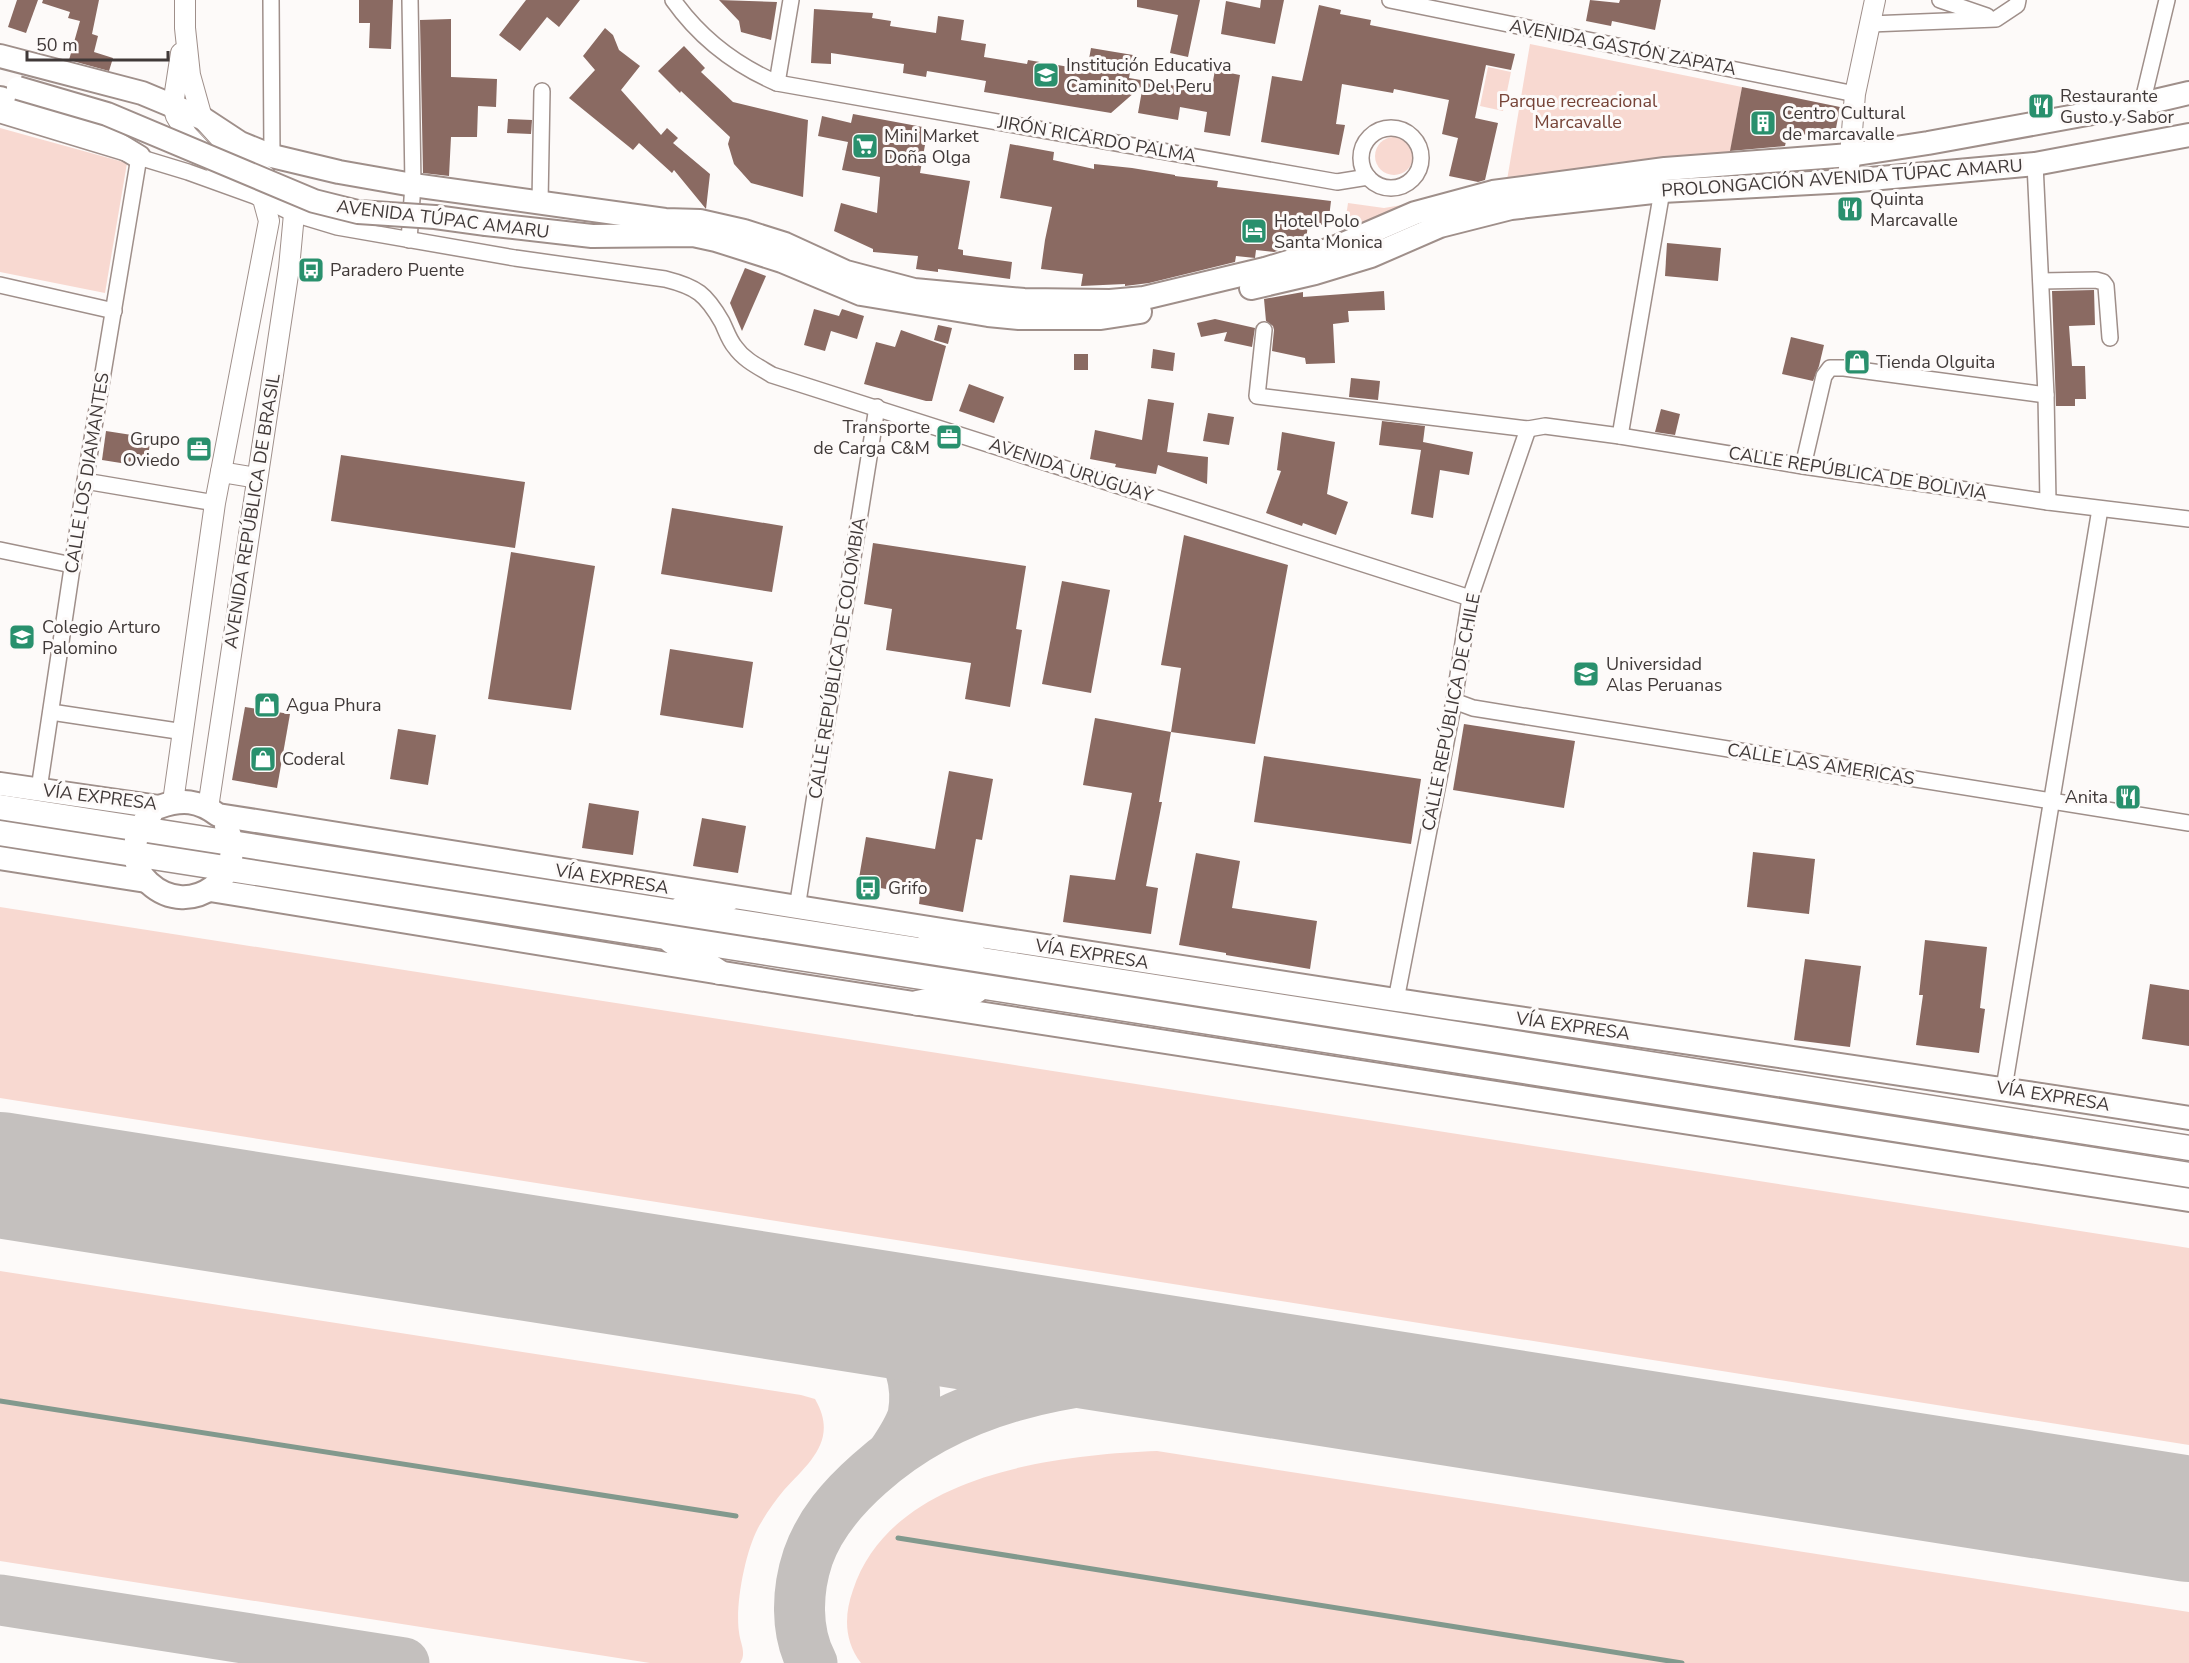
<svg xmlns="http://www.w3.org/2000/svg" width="2189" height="1663" font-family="'Nunito Sans',sans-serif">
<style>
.green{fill:#f8d9d1}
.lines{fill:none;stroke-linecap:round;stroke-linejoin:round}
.stream{stroke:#82998d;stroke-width:5}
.taxiway{stroke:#c4c0be;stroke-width:51}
.runway{stroke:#c4c0be;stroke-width:126}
.building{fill:#8a6a62}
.minor-casing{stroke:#9f8f8a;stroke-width:18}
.tertiary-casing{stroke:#9f8f8a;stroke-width:22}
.secondary-casing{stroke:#9f8f8a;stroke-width:26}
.primary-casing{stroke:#9f8f8a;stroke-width:27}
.minor{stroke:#fff;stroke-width:15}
.tertiary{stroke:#fff;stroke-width:20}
.secondary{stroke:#fff;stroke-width:22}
.primary{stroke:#fff;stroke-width:24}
.secondary-bridge-casing{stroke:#9f8f8a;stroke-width:26;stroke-linecap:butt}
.secondary-bridge{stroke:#fff;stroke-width:22}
.labels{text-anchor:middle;stroke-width:6;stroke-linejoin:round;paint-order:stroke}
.street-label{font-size:18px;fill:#403938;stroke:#fdfaf9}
.poi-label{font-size:18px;fill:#403938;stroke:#fdfaf9;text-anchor:start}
.park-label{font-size:18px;fill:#764337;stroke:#fdfaf9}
</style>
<rect width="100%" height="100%" fill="#fdfaf9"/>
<!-- green -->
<g class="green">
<polygon points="1530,44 1742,87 1730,153 1619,162 1507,180"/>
<polygon points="1488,67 1511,72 1503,111 1480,106"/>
<polygon points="0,128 127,163 105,293 0,272"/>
<circle cx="1394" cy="156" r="19"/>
<polygon points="1348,203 1384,208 1402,205 1403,206 1344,230"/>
<polygon points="0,907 2189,1248 2189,1445 0,1098"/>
<path d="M0,1271L801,1395L815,1399C839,1440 809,1463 784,1490C774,1502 765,1515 758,1528C745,1553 735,1605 739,1632C740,1643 747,1653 740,1663H650L0,1561Z"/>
<path d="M1157,1451L2189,1612V1663H861C844,1641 844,1615 853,1590C891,1474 1054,1455 1157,1451Z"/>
</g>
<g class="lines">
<!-- stream -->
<g class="stream">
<polyline points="0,1401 736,1516"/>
<polyline points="898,1538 1682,1663"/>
</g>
<!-- taxiway -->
<g class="taxiway">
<path d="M830,1305C849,1311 870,1317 886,1330C909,1350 919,1385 913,1416C909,1429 901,1441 893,1453"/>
<polyline points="0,1600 404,1663"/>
<path d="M812,1663C795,1631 797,1590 808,1557C820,1523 843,1497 869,1474C968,1385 1087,1379 1213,1366"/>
</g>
<!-- runway -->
<polyline class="runway" points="0,1175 2189,1519"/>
</g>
<!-- building -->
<g class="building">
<polygon points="17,0 38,0 26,33 8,27"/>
<polygon points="43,0 99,0 92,34 98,36 94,52 113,58 109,71 69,60 80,21 68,18 70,12 42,3"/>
<polygon points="359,0 393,0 391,49 369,48 370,23 359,23"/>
<polygon points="526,0 580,0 559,27 547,17 520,51 499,35"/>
<polygon points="719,0 777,2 771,40 741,32 739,21"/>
<polygon points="1137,0 1200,0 1188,57 1170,53 1178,15 1137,7"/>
<polygon points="1261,0 1284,0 1275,44 1221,34 1226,1 1260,8"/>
<polygon points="1590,0 1619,3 1620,0 1661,0 1655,30 1612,21 1611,26 1586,21"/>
<polygon points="1319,5 1341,10 1340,14 1371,20 1370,25 1515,54 1511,70 1486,65 1475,118 1498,123 1485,180 1478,182 1449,176 1458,138 1442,134 1449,100 1394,89 1393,93 1342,84 1336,124 1345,125 1339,155 1261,142 1272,76 1302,81"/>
<polygon points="814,9 873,13 872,18 891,21 890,26 936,33 938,16 964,20 961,40 986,44 984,57 1027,64 1028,60 1087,70 1091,48 1133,55 1129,78 1211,92 1215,70 1240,75 1230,136 1204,132 1207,112 1180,107 1178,120 1138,113 1143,85 1111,113 984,92 986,81 969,78 927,71 926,77 903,73 904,64 831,53 831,64 811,63"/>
<polygon points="451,19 451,77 497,79 496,107 478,106 477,137 451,137 449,176 423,173 420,20"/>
<polygon points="605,28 613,35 619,50 640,66 621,90 661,135 667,128 678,138 673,143 710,174 706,209 674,170 672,173 639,143 633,150 569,98 595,70 583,56"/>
<polygon points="684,46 705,68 701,72 733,102 808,120 803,197 751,183 734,164 728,144 730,137 681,91 680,93 658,71"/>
<polygon points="1742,87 1840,107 1834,139 1788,132 1785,146 1730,151"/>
<polygon points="853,114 928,128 920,173 970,181 958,249 963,250 963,255 1012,262 1010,279 938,269 938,272 916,269 918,256 873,252 873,249 834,231 841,203 877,213 880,177 842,170 848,142 818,136 822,116 851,123"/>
<polygon points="508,119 532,120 531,134 507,133"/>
<polygon points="1010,144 1054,152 1053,160 1094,169 1094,164 1132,168 1175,175 1175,176 1218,181 1217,187 1331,201 1328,226 1308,223 1306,242 1274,252 1256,250 1255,258 1236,256 1235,262 1149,283 1125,286 1125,284 1081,286 1083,274 1041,269 1045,240 1052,207 1000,198"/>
<polygon points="1667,243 1721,248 1718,281 1665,276"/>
<polygon points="745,268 766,276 742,331 730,303"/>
<polygon points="2094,290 2095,325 2069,326 2072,366 2085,366 2086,399 2075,399 2075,406 2056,406 2052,291"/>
<polygon points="1384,291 1385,310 1348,311 1349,322 1333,324 1335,363 1306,364 1305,358 1272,351 1274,330 1273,326 1266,321 1264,299 1303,292 1303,297"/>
<polygon points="814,309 839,316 842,309 864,316 857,339 831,331 825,351 804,345"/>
<polygon points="1215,319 1255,328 1252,347 1224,341 1227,332 1201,337 1197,323"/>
<polygon points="938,325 952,328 948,344 934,340"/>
<polygon points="901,330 946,346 932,401 926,401 864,384 876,342 895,347"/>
<polygon points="1791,337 1824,345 1819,366 1813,381 1782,374"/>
<polygon points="1153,349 1175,353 1173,371 1151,368"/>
<rect x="1074" y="354" width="14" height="16"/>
<polygon points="1351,378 1380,381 1378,400 1349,397"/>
<polygon points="969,384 1004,397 994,423 959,411"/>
<polygon points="1148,399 1174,403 1167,452 1208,457 1207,484 1158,465 1156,474 1115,467 1116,464 1090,459 1095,430 1142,440"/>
<polygon points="1661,409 1680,414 1675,435 1655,432"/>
<polygon points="1208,413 1234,417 1229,445 1203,441"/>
<polygon points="1382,421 1425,426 1423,442 1473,452 1469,475 1440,470 1433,518 1411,514 1421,450 1379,445"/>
<polygon points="106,431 151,438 146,467 102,460"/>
<polygon points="1282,432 1335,442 1327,494 1348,502 1336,535 1303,523 1302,526 1266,513 1281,471 1277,470"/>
<polygon points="341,455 525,482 515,548 331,521"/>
<polygon points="672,508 783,526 772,592 661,574"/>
<polygon points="1184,535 1288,565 1255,744 1171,732 1181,668 1161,665"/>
<polygon points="873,543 1026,566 1016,629 1022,630 1010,707 965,699 971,663 886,650 892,609 864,604"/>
<polygon points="511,552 595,566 571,710 488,699"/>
<polygon points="1062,581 1110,590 1091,693 1042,684"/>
<polygon points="670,649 753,662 743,728 660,715"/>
<polygon points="245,707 290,714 277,788 232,780"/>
<polygon points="1095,718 1171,732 1159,802 1162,802 1146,886 1158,888 1151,934 1063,922 1070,875 1115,880 1132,793 1083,785"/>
<polygon points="1464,724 1575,741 1564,808 1453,790"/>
<polygon points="398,729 436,735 428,785 390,779"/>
<polygon points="1264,756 1421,779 1411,844 1254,822"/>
<polygon points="949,771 993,779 982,840 976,839 963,912 919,904 920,895 858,884 866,837 935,849"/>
<polygon points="589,803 639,811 633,855 582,848"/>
<polygon points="702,818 746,826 738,873 693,866"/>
<polygon points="1753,852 1815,859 1809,914 1747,907"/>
<polygon points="1196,853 1240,861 1232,908 1317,921 1310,969 1226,955 1226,953 1179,945"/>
<polygon points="1925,940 1987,947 1980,1008 1985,1009 1979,1053 1916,1045 1923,995 1919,995"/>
<polygon points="1805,959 1861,966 1850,1047 1794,1040"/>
<polygon points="2150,984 2189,990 2189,1046 2142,1039"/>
</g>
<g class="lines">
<defs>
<g id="minor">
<polyline points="271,0 272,156"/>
<path d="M673,0C700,38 735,65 777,83L1337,182L1368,177"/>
<polyline points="1390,0 1855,94"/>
<polyline points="1940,0 1987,16"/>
<polyline points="1870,24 1996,19 2017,5 2018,0"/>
<polyline points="777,83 791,0"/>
<polyline points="2142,104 2167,0"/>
<path d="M0,115L188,172L263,199L294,214L337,227L515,258L665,279C697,287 706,294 722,322C726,330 729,340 735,347C744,360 759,367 772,375L1470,598"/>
<circle cx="1391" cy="158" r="30"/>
<polyline points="2035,164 2046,395 2048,502"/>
<polyline points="540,202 542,91"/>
<polyline points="409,240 413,185 410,0"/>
<polyline points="2041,281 2096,280 2103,282 2106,286 2110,338"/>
<polyline points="0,285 114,311"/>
<polyline points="1264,330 1257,396 1528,429 1545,426 1620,436 1803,466 2048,502 2189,519"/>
<polyline points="1620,436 1662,191"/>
<polyline points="1803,466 1824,376 1830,368 1844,368 2046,395"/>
<polyline points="85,481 215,503"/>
<polyline points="0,550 72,565"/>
<polyline points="1454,701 1473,708 2189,823"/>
<polyline points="51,712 184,732"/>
<polyline points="39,789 85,481 139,157"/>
<polyline points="797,908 877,407"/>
<polyline points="1396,1000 1454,701 1470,598 1528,429"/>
<polyline points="2004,1088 2100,509"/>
</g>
<g id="tertiary">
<polyline points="185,0 185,28 190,75 202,118 221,139 249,165 265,176 283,197 294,214 289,268 208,808"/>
<polyline points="1848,181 1855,94 1875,0"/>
<polyline points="221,472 257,478"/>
<polyline points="173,802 215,503 269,221 263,199 253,190 224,174 187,135 176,116 173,105 181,53"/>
</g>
<g id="secondary">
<polyline points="0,56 142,93 202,118 240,143 272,156 339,172 413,185 665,220 700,221 744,231 785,244 846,272 914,290 1024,300 1110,301 1144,298 1265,269 1334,248 1415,213 1493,192 1665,169 1850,155 1928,143 2142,104 2189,93"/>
<polyline points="0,98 66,119 93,129 139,157"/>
<polyline points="486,224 592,236 693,235 716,240 782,261 861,294 988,315 1019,318 1101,318 1140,312"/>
<polyline points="1251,288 1315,273 1371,256 1440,226 1511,208 1662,191 1848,181 2035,164 2189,135"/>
<path d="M0,784L159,807C182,799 198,800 218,815C610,877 1003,941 1396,1000C1660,1039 1925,1076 2189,1118"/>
<path d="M151,814C140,824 135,836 135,851C135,863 140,875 149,883C190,921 251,876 226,826"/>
<polyline points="0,858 146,881"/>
<polyline points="210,890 784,983 2189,1200"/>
</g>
<g id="primary">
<polyline points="0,807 2189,1148"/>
<polyline points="0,833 2189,1175"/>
<polyline points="682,908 730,898"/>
<polyline points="927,929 972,952"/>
<polyline points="671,941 719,972"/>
<polyline points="917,1003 976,991"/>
</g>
</defs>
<!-- minor casing -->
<use href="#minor" class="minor-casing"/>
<!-- tertiary casing -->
<use href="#tertiary" class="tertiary-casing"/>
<!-- secondary casing -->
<use href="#secondary" class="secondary-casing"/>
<!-- primary casing -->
<use href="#primary" class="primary-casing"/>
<!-- minor -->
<use href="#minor" class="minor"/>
<!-- tertiary -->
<use href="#tertiary" class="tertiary"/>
<!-- secondary -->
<use href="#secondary" class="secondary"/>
<!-- primary -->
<use href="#primary" class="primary"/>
<defs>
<polyline id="secondary-bridge" points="18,88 107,114 314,201 358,212 435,217 486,224"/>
</defs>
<!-- secondary-bridge casing -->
<use href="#secondary-bridge" class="secondary-bridge-casing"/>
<!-- secondary-bridge -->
<use href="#secondary-bridge" class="secondary-bridge"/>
</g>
<!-- icons -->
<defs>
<symbol id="school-square" viewBox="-11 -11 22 22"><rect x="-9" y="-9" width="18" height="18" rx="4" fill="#29906d" stroke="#fdfaf9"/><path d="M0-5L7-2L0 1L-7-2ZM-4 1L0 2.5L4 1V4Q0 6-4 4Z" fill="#fff"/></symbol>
<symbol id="restaurant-square" viewBox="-11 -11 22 22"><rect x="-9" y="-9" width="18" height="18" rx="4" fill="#29906d" stroke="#fdfaf9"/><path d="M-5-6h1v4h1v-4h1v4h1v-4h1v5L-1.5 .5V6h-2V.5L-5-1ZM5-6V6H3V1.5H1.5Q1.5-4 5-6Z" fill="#fff"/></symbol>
<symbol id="building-square" viewBox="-11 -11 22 22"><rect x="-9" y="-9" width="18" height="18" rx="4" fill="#29906d" stroke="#fdfaf9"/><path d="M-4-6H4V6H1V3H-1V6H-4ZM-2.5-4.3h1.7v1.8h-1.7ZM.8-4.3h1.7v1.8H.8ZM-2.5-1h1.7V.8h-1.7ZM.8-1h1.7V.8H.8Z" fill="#fff"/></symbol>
<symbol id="supermarket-square" viewBox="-11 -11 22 22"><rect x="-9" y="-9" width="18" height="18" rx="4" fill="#29906d" stroke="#fdfaf9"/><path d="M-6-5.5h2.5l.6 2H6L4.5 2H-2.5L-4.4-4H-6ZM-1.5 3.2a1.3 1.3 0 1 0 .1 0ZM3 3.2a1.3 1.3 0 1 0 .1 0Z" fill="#fff"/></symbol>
<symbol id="hotel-square" viewBox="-11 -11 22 22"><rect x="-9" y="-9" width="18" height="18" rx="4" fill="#29906d" stroke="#fdfaf9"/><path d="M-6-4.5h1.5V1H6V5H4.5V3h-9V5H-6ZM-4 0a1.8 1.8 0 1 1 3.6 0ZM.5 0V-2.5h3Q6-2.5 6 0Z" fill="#fff"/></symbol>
<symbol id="bus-square" viewBox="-11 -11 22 22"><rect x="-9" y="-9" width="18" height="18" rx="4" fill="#29906d" stroke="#fdfaf9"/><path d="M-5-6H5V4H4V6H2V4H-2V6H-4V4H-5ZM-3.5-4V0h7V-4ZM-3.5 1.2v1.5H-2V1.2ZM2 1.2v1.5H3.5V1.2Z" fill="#fff"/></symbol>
<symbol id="shop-square" viewBox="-11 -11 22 22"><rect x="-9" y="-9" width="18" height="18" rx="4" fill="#29906d" stroke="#fdfaf9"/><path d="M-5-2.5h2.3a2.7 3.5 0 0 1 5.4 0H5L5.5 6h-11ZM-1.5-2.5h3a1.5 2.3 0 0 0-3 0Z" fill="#fff"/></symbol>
<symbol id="office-square" viewBox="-11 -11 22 22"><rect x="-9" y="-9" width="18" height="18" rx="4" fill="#29906d" stroke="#fdfaf9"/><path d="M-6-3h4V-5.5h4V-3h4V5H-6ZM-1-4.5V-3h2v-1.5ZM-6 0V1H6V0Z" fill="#fff"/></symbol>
<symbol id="university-square" viewBox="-11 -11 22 22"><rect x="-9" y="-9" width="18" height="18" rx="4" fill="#29906d" stroke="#fdfaf9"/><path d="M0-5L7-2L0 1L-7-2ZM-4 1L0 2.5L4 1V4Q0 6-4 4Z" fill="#fff"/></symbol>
</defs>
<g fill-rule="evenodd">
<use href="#school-square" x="1031" y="60" width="30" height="30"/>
<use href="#restaurant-square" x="2026" y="91" width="30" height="30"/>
<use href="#building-square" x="1748" y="108" width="30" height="30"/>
<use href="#supermarket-square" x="850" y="131" width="30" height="30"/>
<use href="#restaurant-square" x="1835" y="194" width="30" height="30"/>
<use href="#hotel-square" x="1239" y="216" width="30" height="30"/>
<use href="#bus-square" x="296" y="255" width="30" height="30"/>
<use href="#shop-square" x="1842" y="347" width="30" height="30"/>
<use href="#office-square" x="934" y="422" width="30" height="30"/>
<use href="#office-square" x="184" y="434" width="30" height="30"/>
<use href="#school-square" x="7" y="622" width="30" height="30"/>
<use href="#university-square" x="1571" y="659" width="30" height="30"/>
<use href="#shop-square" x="252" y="690" width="30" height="30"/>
<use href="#shop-square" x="248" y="744" width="30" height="30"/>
<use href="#restaurant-square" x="2113" y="782" width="30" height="30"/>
<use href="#bus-square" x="853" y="873" width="30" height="30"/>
</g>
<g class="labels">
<!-- street labels -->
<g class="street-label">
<text transform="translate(1623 47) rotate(11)" y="6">AVENIDA GASTÓN ZAPATA</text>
<text transform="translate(1097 139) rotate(10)" y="6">JIRÓN RICARDO PALMA</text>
<text transform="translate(1842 178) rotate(-4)" y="6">PROLONGACIÓN AVENIDA TÚPAC AMARU</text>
<text transform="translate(443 219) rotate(7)" y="6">AVENIDA TÚPAC AMARU</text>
<text transform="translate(1071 470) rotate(18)" y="6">AVENIDA URUGUAY</text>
<text transform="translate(87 473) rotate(-81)" y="6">CALLE LOS DIAMANTES</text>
<text transform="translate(1858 473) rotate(9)" y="6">CALLE REPÚBLICA DE BOLIVIA</text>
<text transform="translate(252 511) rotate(-81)" y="6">AVENIDA REPÚBLICA DE BRASIL</text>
<text transform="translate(837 658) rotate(-81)" y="6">CALLE REPÚBLICA DE COLOMBIA</text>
<text transform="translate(1451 712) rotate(-79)" y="6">CALLE REPÚBLICA DE CHILE</text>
<text transform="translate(1821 764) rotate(9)" y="6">CALLE LAS AMERICAS</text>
<text transform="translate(100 797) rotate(7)" y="6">VÍA EXPRESA</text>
<text transform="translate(612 879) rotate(9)" y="6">VÍA EXPRESA</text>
<text transform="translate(1092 954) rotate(9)" y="6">VÍA EXPRESA</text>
<text transform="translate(1573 1026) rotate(8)" y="6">VÍA EXPRESA</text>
<text transform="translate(2053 1096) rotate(9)" y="6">VÍA EXPRESA</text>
</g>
<!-- poi labels -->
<g class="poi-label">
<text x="1066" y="71">Institución Educativa<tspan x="1066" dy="21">Caminito Del Peru</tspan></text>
<text x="2060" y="102">Restaurante<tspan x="2060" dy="21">Gusto y Sabor</tspan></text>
<text x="1782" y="119">Centro Cultural<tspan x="1782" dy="21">de marcavalle</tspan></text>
<text x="884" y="142">Mini Market<tspan x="884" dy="21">Doña Olga</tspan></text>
<text x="1870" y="205">Quinta<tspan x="1870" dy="21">Marcavalle</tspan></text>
<text x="1274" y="227">Hotel Polo<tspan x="1274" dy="21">Santa Monica</tspan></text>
<text x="330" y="276">Paradero Puente</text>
<text x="1876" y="368">Tienda Olguita</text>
<text x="930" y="433" text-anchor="end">Transporte<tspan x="930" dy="21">de Carga C&amp;M</tspan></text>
<text x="180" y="445" text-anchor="end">Grupo<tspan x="180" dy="21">Oviedo</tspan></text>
<text x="42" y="633">Colegio Arturo<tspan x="42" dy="21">Palomino</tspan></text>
<text x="1606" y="670">Universidad<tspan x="1606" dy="21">Alas Peruanas</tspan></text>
<text x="286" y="711">Agua Phura</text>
<text x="282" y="765">Coderal</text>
<text x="2108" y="803" text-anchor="end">Anita</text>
<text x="888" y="894">Grifo</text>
</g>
<!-- park labels -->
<g class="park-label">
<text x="1578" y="107">Parque recreacional<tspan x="1578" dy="21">Marcavalle</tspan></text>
</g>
</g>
<!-- scale -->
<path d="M27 51v9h141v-9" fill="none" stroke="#403938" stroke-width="3"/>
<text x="36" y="51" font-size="18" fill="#403938" stroke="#fdfaf9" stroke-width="4.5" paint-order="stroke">50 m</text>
</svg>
